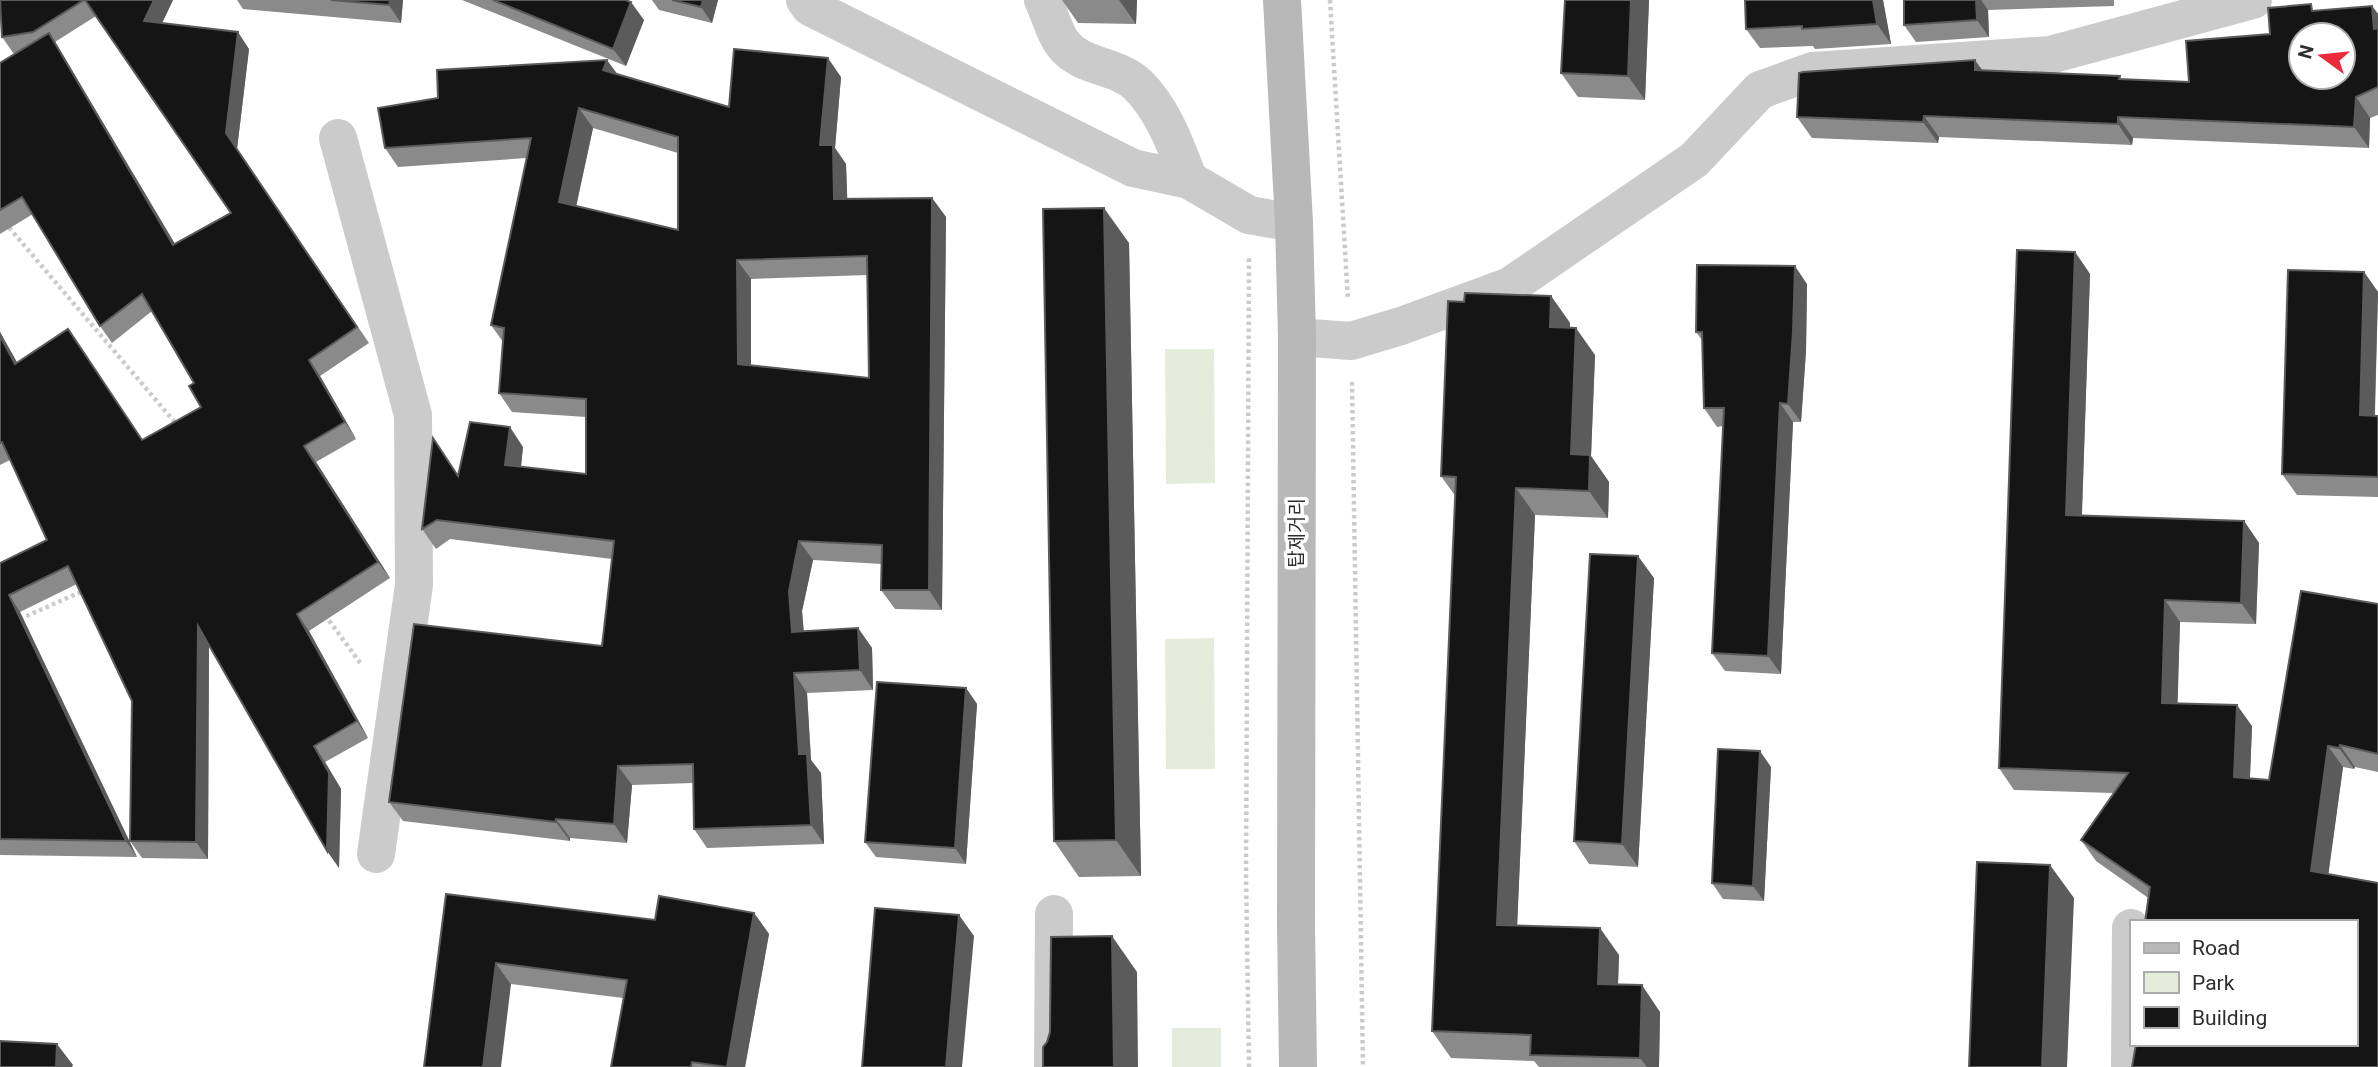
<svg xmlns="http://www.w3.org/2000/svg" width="2378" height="1067" font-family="Roboto,'Noto Sans KR',sans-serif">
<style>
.green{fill:#e5ecdb}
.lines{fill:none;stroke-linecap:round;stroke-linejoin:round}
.path{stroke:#cbcbcb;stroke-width:4.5;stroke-dasharray:3.5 3.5;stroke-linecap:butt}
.street{stroke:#cbcbcb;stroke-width:38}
.secondary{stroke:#b8b8b8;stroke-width:38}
.wall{fill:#8a8a8a;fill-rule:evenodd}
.shaded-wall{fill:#5b5b5b}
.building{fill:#151515;stroke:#5b5b5b;stroke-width:2;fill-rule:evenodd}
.labels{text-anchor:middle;stroke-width:7;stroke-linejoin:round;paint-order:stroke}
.street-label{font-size:19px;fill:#2e2e2e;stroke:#fff}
</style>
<rect width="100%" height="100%" fill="#fff"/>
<!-- green -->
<g class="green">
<polygon points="1165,349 1214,349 1215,483 1166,484"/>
<polygon points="1214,638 1215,769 1166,769 1165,639"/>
<rect x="1172" y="1028" width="49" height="39"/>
</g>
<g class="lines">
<!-- path -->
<g class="path">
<polyline points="1330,0 1348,300"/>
<polyline points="0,217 178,426"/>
<polyline points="1352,382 1363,1067"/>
<polyline points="325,615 361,664"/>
<polyline points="20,619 85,590"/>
<polyline points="1249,1067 1246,874 1249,256"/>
</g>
<!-- street -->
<g class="street">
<polyline points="805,0 810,7 1133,168 1189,180 1249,215 1294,223"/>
<path d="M1043,0C1050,14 1054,33 1063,44C1081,68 1118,65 1138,85C1164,111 1176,147 1189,180"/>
<polyline points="338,138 413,415 414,585 376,854"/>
<polyline points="1297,337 1351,341 1401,326 1510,286 1694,160 1760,90 1813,71 2050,55 2253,0"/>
<polyline points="1053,1067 1054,914"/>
<polyline points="2130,1067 2131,928"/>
</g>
<!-- secondary -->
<polyline class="secondary" points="1282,0 1294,223 1297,337 1296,924 1298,1067"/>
</g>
<!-- wall -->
<g class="wall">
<path d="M0,0H173L162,23L249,49L237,149L369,343L320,376L356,439L316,462L390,578L309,631L368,738L325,762L341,789L339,868L209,646L208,859L142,858L130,841L132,701L77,584L20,612L137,857L0,855V563L47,540L10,460L0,465V332L17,363L68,329L142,440L201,407L194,383L152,311L112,343L100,326L33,214L0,234V63L16,53L14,54L2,37ZM96,16L231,213L175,244L55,42Z"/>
<polygon points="237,0 403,0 401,23 243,9"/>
<polygon points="462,0 625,0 644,20 626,66"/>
<polygon points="652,0 718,0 712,23 659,10"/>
<polygon points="1062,0 1137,0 1136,24 1078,23"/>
<polygon points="1649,0 1645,100 1578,97 1561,73"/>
<polygon points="1745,0 1883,0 1891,44 1815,49 1813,46 1760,48 1746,29"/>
<polygon points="1904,0 2114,0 2114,6 1988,10 1989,37 1916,42 1904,25"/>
<polygon points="2372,6 2378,14 2378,115 2370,118 2369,148 2133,138 2132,145 1939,137 1938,143 1812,138 1797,117 1983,70 2120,76 2122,80 2189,82 2270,34 2316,11"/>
<path d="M617,74L729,107L841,77L835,148L846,164L847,199L932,198L946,217L942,610L895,609L881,590L882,564L813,560L802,611L804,631L858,628L872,648L873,690L807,693L811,760L821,773L824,844L707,848L694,829L693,783L632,785L627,843L570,838V841L403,821L389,802L602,646L612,559L450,539L436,549L422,529L458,475L523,447L521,467L586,474V417L512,412L499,393L503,342L491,325L527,158L398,167L385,148ZM593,128L678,153V230L576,206ZM868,275L869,378L751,365V279Z"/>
<polygon points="1129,243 1141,876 1079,877 1054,841"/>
<polygon points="2075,252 2090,274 2082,516 2244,521 2259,543 2256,624 2180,622 2177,703 2252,726 2250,778 2269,780 2378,604 2378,772 2355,767 2354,769 2343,767 2328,874 2355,1044 2096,861 2081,840 2113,793 2014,790 1999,768"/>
<polygon points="2364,272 2378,292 2375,416 2378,416 2378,497 2297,495 2282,474"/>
<polygon points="1807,284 1806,351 1801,422 1793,422 1781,674 1725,671 1712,653 1723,426 1717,427 1704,408 1702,340 1696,332"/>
<polygon points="1551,296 1570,323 1570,328 1595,355 1591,456 1609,482 1608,518 1535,515 1517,926 1619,955 1618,985 1660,1012 1659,1067 1539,1067 1534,1061 1451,1058 1432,1031 1456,497 1441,476 1464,302"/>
<polygon points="1654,578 1638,867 1589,864 1574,841"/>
<polygon points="966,688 977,704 966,864 876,857 865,842"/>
<polygon points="1771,767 1764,901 1723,899 1712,883"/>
<polygon points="446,894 655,920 754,913 769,934 745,1067 611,1067 623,998 511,984"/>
</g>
<!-- shaded-wall -->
<g class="shaded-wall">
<polygon points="154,0 173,0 155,38 144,21"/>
<polygon points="390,0 403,0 401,23 389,5"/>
<polygon points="703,0 718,0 712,23 701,7"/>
<polygon points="1119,0 1137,0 1136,24"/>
<polygon points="1631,0 1649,0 1645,100 1628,76"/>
<polygon points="1873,0 1883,0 1891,44 1877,24"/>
<polygon points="1976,0 1981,0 1988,10 1989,37 1977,20"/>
<polygon points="631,2 644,20 626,66 613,49"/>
<polygon points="2372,6 2378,14 2378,34 2374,29"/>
<polygon points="238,32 249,49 237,149 369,343 226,133"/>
<polygon points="49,33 60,50 185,261 173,245"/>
<polygon points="828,58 841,77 835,148 846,164 848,218 834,199 820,145"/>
<polygon points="607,60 621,79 603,70"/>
<polygon points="1975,60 1990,81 1975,70"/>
<polygon points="2356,97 2370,118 2369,148 2354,127"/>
<polygon points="579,108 593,128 573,221 559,202"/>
<polygon points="1924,116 1939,137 1938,143 1923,122"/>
<polygon points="2118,117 2133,138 2132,145 2118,124"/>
<polygon points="932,198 946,217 942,610 929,590"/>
<polygon points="1104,208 1129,243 1141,876 1116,840"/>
<polygon points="2075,252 2090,274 2081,537 2066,515"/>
<polygon points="737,260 751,279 751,383 738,364"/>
<polygon points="1795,266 1807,284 1806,351 1801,422 1788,404"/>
<polygon points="2364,272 2378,292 2374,436 2360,415"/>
<polygon points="1551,296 1570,323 1568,354 1550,327"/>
<polygon points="1576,328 1595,355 1591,456 1609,482 1608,518 1589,491 1571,454"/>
<polygon points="0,332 27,380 15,364 0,336"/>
<polygon points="309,360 320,376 356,439 345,422"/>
<polygon points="1780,403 1793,422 1781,674 1768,656"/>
<polygon points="510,427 523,447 519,484 505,465"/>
<polygon points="304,446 316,462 390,578 378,562"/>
<polygon points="1516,488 1535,515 1516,952 1497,925"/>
<polygon points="2244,521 2259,543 2256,624 2241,603"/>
<polygon points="799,541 813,560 802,611 805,651 792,632 789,591"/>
<polygon points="1638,556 1654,578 1638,867 1622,844"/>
<polygon points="9,595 20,612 137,857 126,841"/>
<polygon points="2165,600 2180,622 2177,724 2162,703"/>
<polygon points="297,614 309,631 368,738 357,721"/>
<polygon points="198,626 209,642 208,859 196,842"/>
<polygon points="858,628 872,648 873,690 860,670"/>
<polygon points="794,673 807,693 811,760 821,773 824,844 811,825 799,754"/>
<polygon points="966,688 977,704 966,864 955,848"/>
<polygon points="2237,705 2252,726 2249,798 2234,777"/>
<polygon points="2340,745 2355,767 2354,769 2339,748"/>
<polygon points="314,746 325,762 341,789 339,868 327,851"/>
<polygon points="2328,746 2343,767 2326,892 2311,871"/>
<polygon points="1760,751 1771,767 1764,901 1753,886"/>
<polygon points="618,766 632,785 627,843 614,824"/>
<polygon points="556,819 570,838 570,841 556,822"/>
<polygon points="2050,865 2074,898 2067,1067 2042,1067"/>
<polygon points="754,913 769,934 745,1067 727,1067"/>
<polygon points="959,915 974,936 962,1067 946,1067"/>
<polygon points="1600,928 1619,955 1617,1011 1598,984"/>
<polygon points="1112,936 1137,972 1138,1067 1114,1067"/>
<polygon points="496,963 511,984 501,1067 483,1067"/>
<polygon points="1642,985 1660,1012 1659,1067 1647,1067 1640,1058"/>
<polygon points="57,1044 73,1065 72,1067 56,1067"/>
</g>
<!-- building -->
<g class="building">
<polygon points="0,0 84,0 33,32 2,37"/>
<polygon points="85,0 154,0 144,21 238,32 226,133 357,327 309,360 345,422 304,446 378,562 297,614 357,721 314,746 329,773 327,851 198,626 196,842 130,841 132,701 68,566 9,595 126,841 0,839 0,563 47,540 2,442 0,443 0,336 15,364 68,329 142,440 201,407 189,386 194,383 142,294 100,326 22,197 0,210 0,63 49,33 173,245 231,213"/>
<polygon points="331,0 390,0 389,5"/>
<polygon points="493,0 625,0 631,2 613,49"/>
<polygon points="672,0 703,0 701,7"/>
<polygon points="1565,0 1631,0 1628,76 1561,73"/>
<polygon points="1745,0 1873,0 1877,24 1802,29 1802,26 1746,29"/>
<polygon points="1904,0 1976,0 1977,20 1904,25"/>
<path d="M2311,4L2312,11L2372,6L2374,29L2378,28V87L2356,97L2354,127L2118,117V124L1924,116L1923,122L1797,117L1799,73L1803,72L1975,60V70L2120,76L2119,79L2189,82L2186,41L2270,34L2268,8ZM2301,35H2343V77H2301Z"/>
<path d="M734,49L828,58L820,145H833L834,199L932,198L929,590H881L882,545L799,541L789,591L792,632L858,628L860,670L794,673L799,754H807L811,825L694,829L693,764L618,766L614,824L556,819V822L389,802L414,624L602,646L614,541L437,520L422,529L433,438L458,476L470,422L510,427L505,465L586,474V399L499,393L504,328L491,325L531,138L385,148L378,108L438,98L437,70L607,60L603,70L729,107ZM579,108L678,137V230L559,202ZM867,256L869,378L738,364L737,260Z"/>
<polygon points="1104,208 1116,840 1054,841 1043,209"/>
<polygon points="2017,250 2075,252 2066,515 2244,521 2241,603 2165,600 2162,703 2237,705 2234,777 2269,780 2301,591 2378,604 2378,754 2340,745 2339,748 2328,746 2311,871 2378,883 2378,1067 2132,1067 2136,1044 2355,1044 2355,922 2145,922 2150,887 2081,840 2128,773 1999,768"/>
<polygon points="1697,265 1795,266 1793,332 1788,404 1780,403 1768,656 1712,653 1724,408 1704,408 1702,332 1696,332"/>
<polygon points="2288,270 2364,272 2360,415 2378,416 2378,477 2282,474"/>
<polygon points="1465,293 1551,296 1550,327 1576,328 1571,454 1590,455 1589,491 1516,488 1497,925 1600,928 1598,984 1642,985 1640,1058 1530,1055 1531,1035 1432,1031 1456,477 1441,476 1448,301 1464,302"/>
<polygon points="1590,554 1638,556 1622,844 1574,841"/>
<polygon points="877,682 966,688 955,848 865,842"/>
<polygon points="1718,749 1760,751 1753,886 1712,883"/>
<polygon points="1977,862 2050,865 2042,1067 1969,1067"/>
<polygon points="446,894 655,920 659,896 754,913 727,1067 692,1062 691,1067 611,1067 627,980 496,963 483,1067 424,1067"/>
<polygon points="875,908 959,915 946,1067 862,1067"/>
<polygon points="1112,936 1114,1067 1043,1067 1043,1047 1047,1042 1050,1032 1051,937"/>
<polygon points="0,1041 57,1044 56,1067 0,1067"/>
</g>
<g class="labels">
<!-- street labels -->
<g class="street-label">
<text transform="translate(1296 533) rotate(-90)" y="7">탑제거리</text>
</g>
</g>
<!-- legend -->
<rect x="2130" y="920" width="228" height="126" fill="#ffffff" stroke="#ababab" stroke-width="2"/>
<rect x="2144" y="943" width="35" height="10" fill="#b8b8b8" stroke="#ababab" stroke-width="2"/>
<text x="2192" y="955" font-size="21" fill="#2e2e2e">Road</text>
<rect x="2144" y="972" width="35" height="21" fill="#e5ecdb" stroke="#ababab" stroke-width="2"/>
<text x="2192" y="990" font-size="21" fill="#2e2e2e">Park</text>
<rect x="2144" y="1007" width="35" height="21" fill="#151515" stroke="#ababab" stroke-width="2"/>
<text x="2192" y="1025" font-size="21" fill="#2e2e2e">Building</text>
<!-- north arrow -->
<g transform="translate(2322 56) rotate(285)"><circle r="33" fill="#ffffff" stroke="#ababab" stroke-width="2"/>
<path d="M0-5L12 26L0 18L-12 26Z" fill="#eb2b3d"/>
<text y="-10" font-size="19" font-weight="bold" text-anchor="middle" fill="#2e2e2e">N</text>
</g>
</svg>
